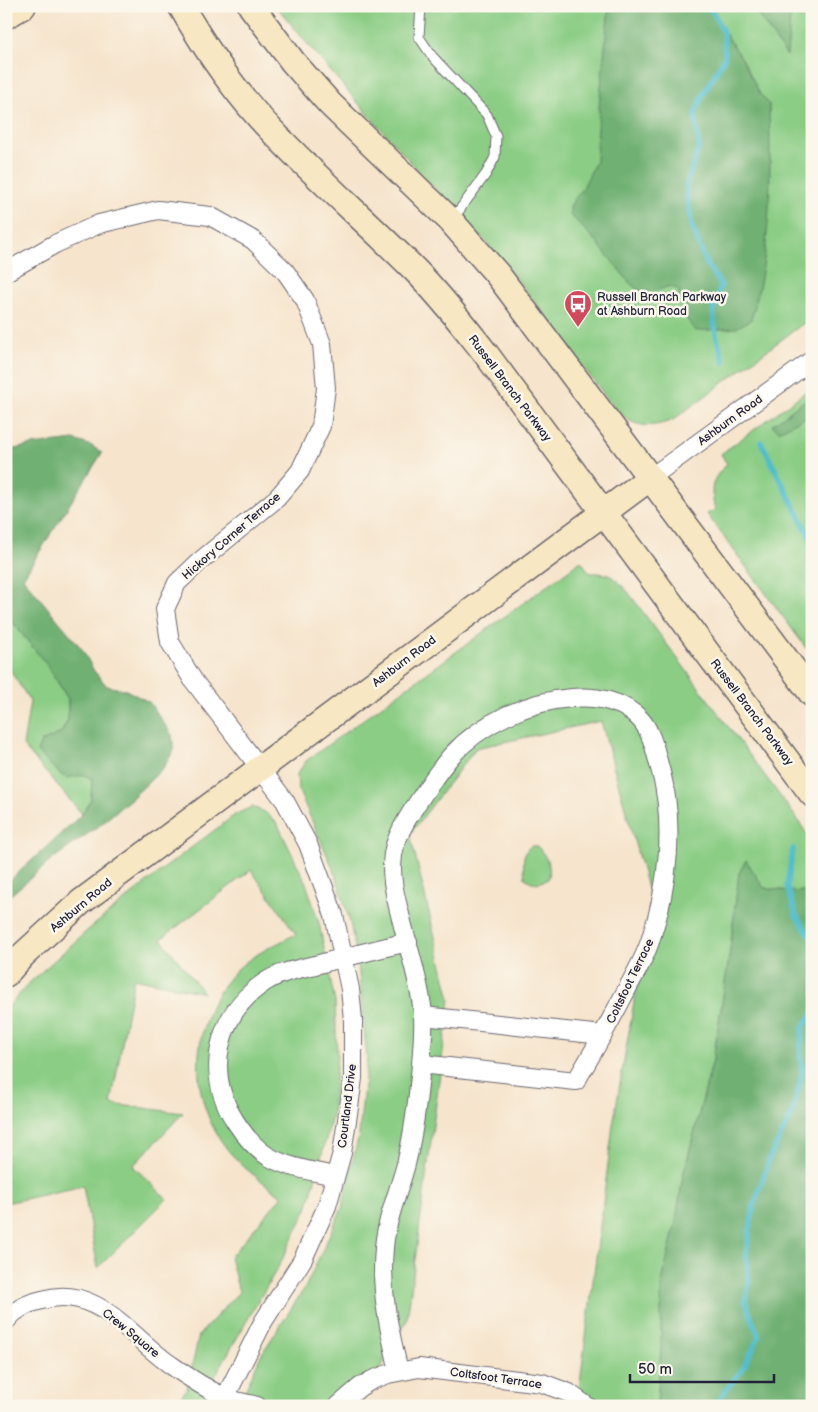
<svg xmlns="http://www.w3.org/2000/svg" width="818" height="1412" font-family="'Balsamiq Sans',sans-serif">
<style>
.green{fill:#8bcd85;stroke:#567860}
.forest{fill:#70b072;stroke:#496956}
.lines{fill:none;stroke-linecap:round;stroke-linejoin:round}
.stream{stroke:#51bdcc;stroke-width:5.5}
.lane-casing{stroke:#6c666e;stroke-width:11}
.street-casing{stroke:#6c666e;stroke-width:20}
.secondary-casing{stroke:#6c666e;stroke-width:28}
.lane{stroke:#fff;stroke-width:9}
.street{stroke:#fff;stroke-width:18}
.secondary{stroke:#f7e8c3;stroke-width:25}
.labels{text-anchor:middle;stroke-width:5;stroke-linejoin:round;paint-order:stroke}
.poi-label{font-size:12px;fill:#22223b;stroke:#fbf7ec;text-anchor:start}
.street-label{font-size:12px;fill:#22223b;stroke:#fbf7ec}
</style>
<rect width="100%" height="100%" fill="#fbf7ec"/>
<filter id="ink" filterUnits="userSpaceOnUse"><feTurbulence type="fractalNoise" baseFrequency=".02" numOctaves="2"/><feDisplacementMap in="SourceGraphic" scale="10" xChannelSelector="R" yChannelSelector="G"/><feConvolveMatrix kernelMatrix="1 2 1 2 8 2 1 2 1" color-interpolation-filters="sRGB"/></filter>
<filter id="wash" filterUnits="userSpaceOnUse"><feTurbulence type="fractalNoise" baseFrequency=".0096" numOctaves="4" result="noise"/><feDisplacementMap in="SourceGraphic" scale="20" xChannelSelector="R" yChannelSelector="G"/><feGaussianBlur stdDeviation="1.12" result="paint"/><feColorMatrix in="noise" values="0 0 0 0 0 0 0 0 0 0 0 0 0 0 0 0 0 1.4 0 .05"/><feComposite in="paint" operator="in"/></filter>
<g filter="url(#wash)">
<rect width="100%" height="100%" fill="#f6e4cc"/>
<!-- green -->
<g class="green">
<path d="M276,6H812V317L673,420C650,429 631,428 615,408C571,353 532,294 485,241C465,219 444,199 425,178C374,122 324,65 276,6Z"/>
<path d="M812,387V656L707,514L715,510C710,487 710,481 727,464L721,454Z"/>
<path d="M581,561L590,573C611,572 615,578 628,592L795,816L812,842V889L797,892L764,888L739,873L729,958L713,1060L683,1176L676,1221L661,1348L657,1406H577L613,1125L651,902L601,721L476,748L410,834L450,999L407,1320L360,1406H238L261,1355L306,1286L342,1208L359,1134L367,1058L358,964L350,922L335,873L298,789L297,774L306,761Z"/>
<polygon points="6,614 47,665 68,699 68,720 61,733 41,742 92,779 91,799 82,814 23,746 30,701 6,664"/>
<path d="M252,807L265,812L277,823L306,883L319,923L335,1002L337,1056L332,1117L307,1209L281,1262L208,1388L202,1406H173L187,1389L199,1335L239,1292L230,1257L282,1196C263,1182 242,1168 227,1149C188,1099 189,1027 230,977C246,957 273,946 296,934L251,870L161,939L204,993L134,978L111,1104L183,1113L133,1166L167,1199L98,1268L83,1186L6,1203V1010L29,983L88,930L167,866L236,814Z"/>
<path d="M531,846H537C545,854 553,868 548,879C539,883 534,885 525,878C524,866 520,854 531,846Z"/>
</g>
<!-- forest -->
<g class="forest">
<path d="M609,6H707L743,60L760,94L769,104C771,176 772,250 751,320L736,328L696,331C683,316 680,310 679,290L670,286L653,292L639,291L630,283L593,238L570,215V206L584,186L596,161L599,107Z"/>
<polygon points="751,6 791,6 787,56 753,8"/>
<polygon points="812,395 812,414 779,431 772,425"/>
<polygon points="74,440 92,446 102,453 23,578 82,649 94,671 107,686 126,690 149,702 172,735 174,750 164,767 134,796 100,825 54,858 6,899 6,884 82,814 91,799 92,779 84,775 67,778 60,774 37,752 41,742 61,733 68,720 68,699 47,665 6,614 6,451 32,445"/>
<polygon points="746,860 764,888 797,892 812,889 812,1406 657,1406 661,1348 661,1286 676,1221 683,1176 713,1060 729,958 739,873"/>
</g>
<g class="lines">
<!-- stream -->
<g class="stream">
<polyline points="705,6 713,12 723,32 725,57 705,91 695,113 699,147 686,186 692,226 706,263 721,285 713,310 716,335 724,362"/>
<polyline points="761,442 812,541"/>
<polyline points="793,849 787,886 796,915 812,939"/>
<polyline points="716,1406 728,1387 742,1370 759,1337 745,1301 749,1282 746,1254 750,1229 754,1205 770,1157 793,1112 802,1072 800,1052 803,1027 812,1015"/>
</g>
</g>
</g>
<g filter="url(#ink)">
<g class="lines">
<defs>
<polyline id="lane" points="421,6 419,37 432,56 487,115 496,136 495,157 486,174 452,220"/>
<g id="street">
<polyline points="6,272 55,244 99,224 158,210 210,216 253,240 285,271 305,300 322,344 326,388 321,426 300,471 277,498 199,562 177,583 165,609 170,642 193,680 285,801 308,844 334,915 350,989 353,1020 353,1078 348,1114 342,1153 327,1206 303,1259 263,1322 221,1406"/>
<polyline points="650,478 812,360"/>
<polyline points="423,1016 603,1035"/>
<path d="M334,1176C313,1171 289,1168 269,1157C254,1148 244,1135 235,1121C204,1072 217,1014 265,982C280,972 299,969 315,965C346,957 377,949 408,942"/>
<path d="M6,1321C15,1309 28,1303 42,1300C97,1283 131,1338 171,1365C185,1375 209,1390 224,1397C234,1401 246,1403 257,1406"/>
<path d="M399,1371C389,1329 380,1292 384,1248C386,1220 399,1191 406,1164C414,1132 418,1098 421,1065C422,1049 424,1031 423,1015C421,988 411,957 404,930C397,902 387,874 395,845C401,827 412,811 422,796C431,782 441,768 451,756C481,723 528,701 572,698C597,696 624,701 641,720C653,734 656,755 661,772C675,825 668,887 651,938C646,956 636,972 627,989C611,1020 594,1051 576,1081L421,1064"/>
<polyline points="338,1406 360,1387 372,1380 388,1374 419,1368 542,1383 569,1393 587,1406"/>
</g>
<g id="secondary">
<path d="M181,6C206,50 238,96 273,132C319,180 368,223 415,270C441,296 463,325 486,354L812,794"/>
<polyline points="251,6 293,62 330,104 451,221 498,275 812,694"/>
<polyline points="6,16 23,6"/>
<polyline points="6,974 23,955 81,902 650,478"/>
</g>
</defs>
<!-- lane casing -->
<use href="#lane" class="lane-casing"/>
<!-- street casing -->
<use href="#street" class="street-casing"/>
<!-- secondary casing -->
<use href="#secondary" class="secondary-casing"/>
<!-- lane -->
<use href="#lane" class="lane"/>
<!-- street -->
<use href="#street" class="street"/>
<!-- secondary -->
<use href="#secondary" class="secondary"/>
</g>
</g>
<!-- icons -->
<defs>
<symbol id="bus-pin" viewBox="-11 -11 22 30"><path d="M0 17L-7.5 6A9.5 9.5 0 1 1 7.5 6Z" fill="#d1495b" stroke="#fbf7ec"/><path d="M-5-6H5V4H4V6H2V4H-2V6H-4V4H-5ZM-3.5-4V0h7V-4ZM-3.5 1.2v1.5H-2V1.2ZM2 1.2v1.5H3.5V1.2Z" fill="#fff"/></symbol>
</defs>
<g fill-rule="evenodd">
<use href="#bus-pin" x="562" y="288" width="32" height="43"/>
</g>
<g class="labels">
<!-- poi labels -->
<g class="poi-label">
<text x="597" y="301">Russell Branch Parkway<tspan x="597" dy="14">at Ashburn Road</tspan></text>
</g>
<!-- street labels -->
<g class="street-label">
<text transform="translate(510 388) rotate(53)" y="4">Russell Branch Parkway</text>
<text transform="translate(730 420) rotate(-36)" y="4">Ashburn Road</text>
<text transform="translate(231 536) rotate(-41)" y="4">Hickory Corner Terrace</text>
<text transform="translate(404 661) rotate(-37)" y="4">Ashburn Road</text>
<text transform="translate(752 712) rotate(53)" y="4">Russell Branch Parkway</text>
<text transform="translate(81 905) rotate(-40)" y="4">Ashburn Road</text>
<text transform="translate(630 981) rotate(-64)" y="4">Coltsfoot Terrace</text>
<text transform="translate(347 1106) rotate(-83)" y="4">Courtland Drive</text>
<text transform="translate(131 1333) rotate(39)" y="4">Crew Square</text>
<text transform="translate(496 1378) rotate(8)" y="4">Coltsfoot Terrace</text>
</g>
</g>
<!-- margin -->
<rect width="818" height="1412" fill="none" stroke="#fbf7ec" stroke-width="25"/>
<!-- scale -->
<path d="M630 1374v8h144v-8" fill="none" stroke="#22223b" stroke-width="2.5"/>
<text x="638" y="1374" font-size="15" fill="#22223b" stroke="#fbf7ec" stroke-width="4" paint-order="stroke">50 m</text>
</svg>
